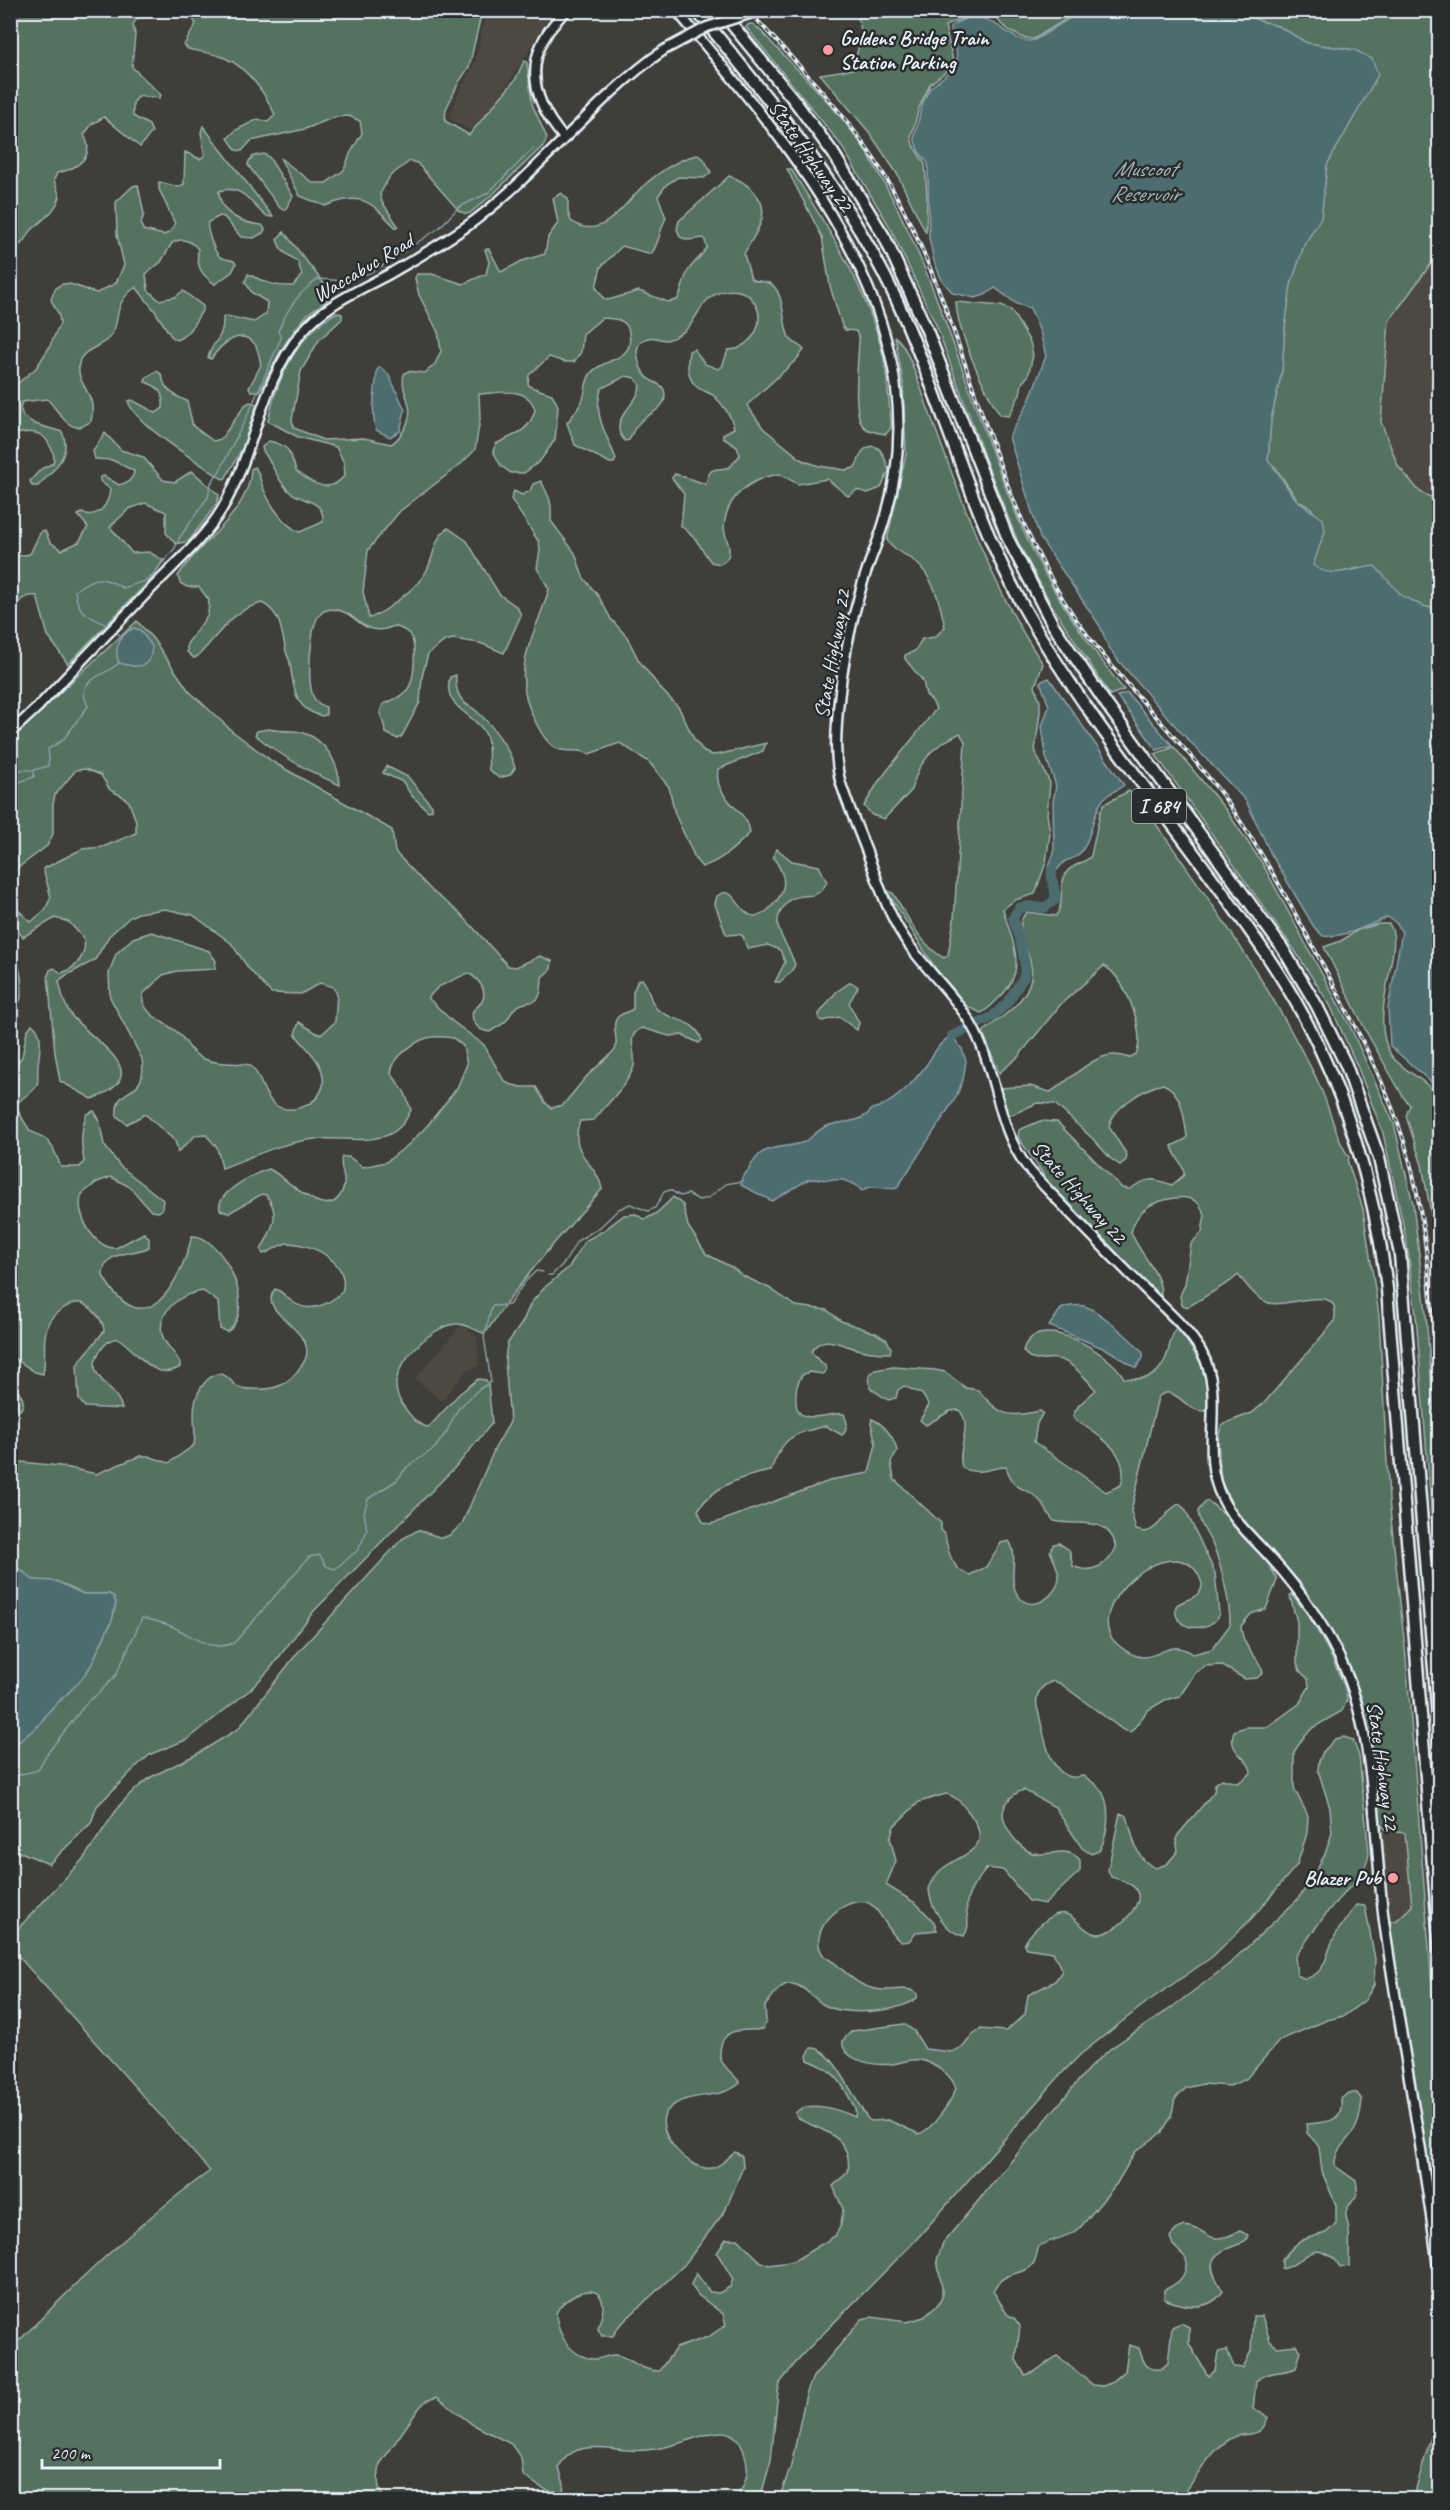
<svg xmlns="http://www.w3.org/2000/svg" width="1450" height="2510" font-family="Caveat,sans-serif">
<style>
.built{fill:#4d4942}
.green{fill:#557160;stroke:#9eb1ac;stroke-width:1.5}
.water{fill:#4d6c6f;stroke:#8ba1a6;stroke-width:1.5}
.lines{fill:none;stroke-linecap:round;stroke-linejoin:round}
.stream{stroke:#8ba1a6;stroke-width:1.5}
.river{stroke:#4d6c6f;stroke-width:10}
.major-casing{stroke:#e8f1f8;stroke-width:13}
.highway-casing{stroke:#e8f1f8;stroke-width:15}
.major{stroke:#2a2d2e;stroke-width:8}
.highway{stroke:#2a2d2e;stroke-width:10}
.rail-casing{stroke:#e8f1f8;stroke-width:4}
.rail{stroke:#2a2d2e;stroke-width:1.5;stroke-dasharray:4.5;stroke-linecap:butt}
.major-bridge-casing{stroke:#e8f1f8;stroke-width:13;stroke-linecap:butt}
.major-bridge{stroke:#2a2d2e;stroke-width:8}
.poi-dot{fill:#ff9aa2;stroke:#2a2d2e;stroke-width:2}
.labels{text-anchor:middle;stroke-width:5;stroke-linejoin:round;paint-order:stroke}
.shield{fill:#2a2d2e;stroke:#afb6bb;stroke-width:1.5}
.shield-label{font-size:20px;font-weight:bold;fill:#e8f1f8}
.poi-label{font-size:21px;font-weight:bold;fill:#e8f1f8;stroke:#2a2d2e;text-anchor:start}
.street-label{font-size:21px;fill:#e8f1f8;stroke:#2a2d2e}
.water-label{font-size:22px;font-style:italic;fill:#a2b5ba;stroke:#2a2d2e}
</style>
<rect width="100%" height="100%" fill="#3f3e3a"/>
<filter id="ink" filterUnits="userSpaceOnUse"><feTurbulence type="fractalNoise" baseFrequency=".0167" numOctaves="2"/><feDisplacementMap in="SourceGraphic" scale="12" xChannelSelector="R" yChannelSelector="G"/><feConvolveMatrix kernelMatrix="1 2 1 2 8 2 1 2 1" color-interpolation-filters="sRGB"/></filter>
<g filter="url(#ink)">
<!-- built -->
<g class="built">
<polygon points="486,11 557,11 543,27 492,109 469,130 449,118 459,92 475,63"/>
<polygon points="1439,253 1439,501 1419,492 1398,466 1381,422 1389,321"/>
<polygon points="462,1324 477,1337 479,1366 467,1370 441,1401 415,1379"/>
<polygon points="1379,1824 1386,1829 1393,1827 1397,1832 1405,1832 1413,1906 1397,1920 1389,1922"/>
</g>
<!-- green -->
<g class="green">
<path d="M965,10L1079,11L1034,39L1024,38L1013,33L1001,24L996,16C977,16 962,17 945,26L954,65L930,84L919,108L911,137L913,145L925,164L927,197L926,233L896,172L869,132L820,74L853,69L862,33L858,19L860,15H932Z"/>
<path d="M10,11H156L137,18L133,25L135,34L132,67L161,95L159,98L139,96L133,103V116L149,125L152,132L140,147L104,117L92,124L84,135C96,157 77,169 57,173L54,180L60,197C55,213 42,219 31,231C24,239 21,247 11,252Z"/>
<path d="M158,11H482L469,67L459,82L446,109L445,121L469,135L515,80L524,61L527,62L532,104L547,138L544,145L492,195L470,213L466,214L459,211L417,163L410,161L390,176L380,194L382,202L398,226L396,228C370,201 362,191 325,206L300,196L280,158L313,183H326L344,170L350,154L362,133L360,121L349,116L335,117L305,129L251,141L242,151L236,150L228,138L236,130L258,119L268,122L275,115C266,94 247,67 225,58C214,53 200,52 188,49L184,45L196,24L193,19Z"/>
<path d="M1245,11H1439V253L1389,321L1381,422L1398,466L1420,492L1439,501V610L1423,606L1402,596L1358,568C1341,573 1326,577 1312,565L1325,531L1311,508L1298,501L1275,467L1268,461L1271,419L1282,371L1285,327L1291,285L1304,245L1321,218L1327,165L1378,74L1355,50L1307,43L1280,27L1255,19Z"/>
<path d="M749,24H753L761,31C798,72 841,110 870,158C940,274 969,407 1023,530C1049,589 1085,640 1124,690L1110,695L1051,604L1018,542L985,459L937,327L890,227L841,145L746,27Z"/>
<path d="M203,126L273,217C256,219 250,182 219,191C220,215 242,223 262,225L265,229L263,233L254,238L241,237L224,217L220,216L208,222C206,229 214,251 219,256C223,260 230,259 234,261L236,264L232,272L215,284C201,275 196,266 198,249C191,241 182,237 172,243L161,262L146,274L148,290L159,300L175,297L183,291L203,306V309C196,320 189,336 176,340L171,336L155,311L136,287C110,305 123,321 109,338C101,347 80,350 79,364C76,387 98,392 91,421C69,439 61,412 47,399L22,402L20,408L23,416L35,424L62,432C73,454 53,471 38,486H32L30,481L41,469L53,463C55,456 53,451 49,444C42,428 25,432 11,435V380L18,383L36,368L49,348L60,323L59,315L51,300C58,270 80,290 97,293L116,283L124,265L117,235L116,202L133,186L138,185L144,214L141,223L143,230L164,235L170,232L175,224L159,189V182L179,187L184,184L185,152L200,159L205,155L201,132Z"/>
<polygon points="264,154 269,157 293,196 285,210 280,208 248,165 249,161 254,156"/>
<path d="M698,155L704,159L711,172L704,178L678,177L667,184L658,196L666,218C660,229 659,245 651,254L622,246L601,267L596,287L604,299L608,300L639,291L668,302L677,300C683,291 683,280 688,271C693,262 702,257 707,247L704,238L688,240L680,237L677,229L679,221L729,176C746,181 767,198 762,218C759,231 750,242 744,254L751,279C757,282 763,281 769,283C785,289 782,324 789,337C793,344 799,344 804,350L796,360L747,405L763,428L802,460L819,466L846,470L854,468C859,463 859,454 864,450C880,437 886,461 889,471L881,488L868,493L857,490L848,496L827,479L798,484L780,474C751,478 726,496 724,527C724,535 729,542 729,549C730,556 726,561 720,564L711,562L694,537L681,526L684,494L672,478L675,474L706,484C710,464 714,472 730,467L740,455L737,447L723,438V434L734,428C732,417 722,403 714,396C709,392 702,391 697,387C686,378 687,363 689,351L694,349L705,364L718,369L722,367L728,350C731,349 734,350 737,349C740,348 742,345 745,344C775,322 753,277 716,294C698,302 696,326 680,334C677,336 670,339 667,340C658,340 651,333 641,342C632,350 641,373 649,379C654,383 662,384 664,390C670,409 646,414 638,424C634,428 632,435 629,440L625,441C605,419 640,405 640,385L635,378L626,376L602,388C591,413 608,437 616,459L614,463H610L575,445L567,423C572,416 580,407 583,399C586,390 585,381 591,373C604,357 635,363 629,332C627,318 613,319 602,318L583,334L581,352L574,362H565L549,357L529,375L528,384L531,387L552,394L558,406L555,440L540,461L524,473H511L501,466L493,451L496,444C514,434 529,433 535,410C529,385 498,393 479,394L480,419L475,450L461,464L400,511L368,550L363,592L369,618C384,614 421,584 427,570C434,557 434,537 448,528L467,541L499,594L517,607L521,615L504,653L480,643L453,639L445,641L428,654L422,677L420,702L402,736L398,739L386,733L380,712L383,704C392,701 401,697 407,690C415,681 417,645 410,635C407,630 400,628 394,626C386,629 381,631 372,629C362,627 356,619 348,614C323,601 314,616 312,639C310,653 309,667 310,681C311,692 313,704 326,707V715L322,716C293,709 294,687 290,664C290,659 287,656 286,651C281,632 282,613 262,603C231,610 219,635 198,656L194,658L187,652V644L208,615L209,600L199,587H187L180,583L178,576C199,541 250,514 251,469L255,467C259,473 260,478 262,485C268,501 283,526 300,532L323,522C325,500 303,502 290,492C277,481 273,464 263,451L262,447L269,441C290,446 290,451 296,471C312,484 330,495 345,475L344,463L336,447L298,437L268,421C276,383 294,342 326,320C332,315 335,311 342,314V319L319,340L301,371L292,420L294,428L323,440L364,438L391,444C397,441 400,436 404,430C419,404 399,396 404,374L408,371L425,373L435,364L441,351L438,332L419,295L415,278L417,274H432L463,284L486,274L489,262L485,249H489L501,272L522,261L545,254L548,237L558,223L553,198L561,193L568,199V212L571,221C601,243 623,205 642,187C658,173 678,158 698,155Z"/>
<path d="M787,169H791C828,228 867,287 883,355C888,376 888,399 891,420V428L886,434C879,433 869,432 864,427C851,414 859,357 859,339L856,331L845,330L842,326L830,286L822,237Z"/>
<path d="M284,232L331,293C328,304 314,307 307,315C286,338 273,364 260,391H251L249,388L261,365C259,358 259,347 253,342C237,328 219,347 211,359L208,358C212,340 224,341 223,317L227,316L254,322L266,314L267,302L252,293L245,282L248,274C264,282 275,287 293,286L302,275L298,262C288,254 281,254 277,239Z"/>
<path d="M956,302L1001,306L1011,310L1030,342L1033,355L1028,376L1022,383L1020,394L1009,416L1000,415C984,389 957,332 956,302Z"/>
<path d="M895,337C907,343 921,389 926,403C959,492 989,584 1043,664L1035,686L1040,702V712L1035,751L1050,783L1047,814L1050,833L1046,862L1035,894L1015,900L1003,909C1012,943 1029,969 999,998C994,1003 988,1010 981,1013L966,1006L939,974L886,890L893,893C906,914 921,946 944,958L948,955L954,920L965,742L960,733L942,743L931,752L919,768L910,792L884,819L872,815L864,806L879,781L936,709L932,701L926,695L923,681L905,659V655L915,651L922,639L935,637L945,627C940,603 934,576 913,560C905,553 892,551 887,540L906,454L903,383Z"/>
<path d="M156,371C165,374 161,380 166,387C171,393 179,398 187,401L193,426L213,441L221,439L245,405L250,402L257,404L243,447L225,479L221,478C199,462 136,426 128,401L132,400L156,413L163,408C164,393 159,386 145,382L146,378Z"/>
<path d="M105,433L121,450L143,457L163,480L175,482L192,471L219,495L217,503L189,541L176,544L166,533V512L145,503L129,509L110,527L132,553L149,552L163,560L154,576L68,664L48,636L37,596C24,594 18,602 11,612V554L18,556L30,554L41,531H45L50,542L62,550L79,542L88,527L78,515L82,513C98,519 109,505 110,489L100,481V477L104,476L119,485L128,482L133,476L134,471L112,460L95,459L93,451Z"/>
<path d="M541,481C550,498 552,502 551,521L575,553L583,577L599,597L611,619L627,637L639,661L661,689L679,708L694,739L704,752L712,755L721,754L766,743L763,751L718,769C713,801 748,808 750,833C733,849 724,859 702,867L696,860L675,814L669,787L649,762L620,743L589,754C579,748 569,753 558,749C548,745 542,734 537,725C507,670 534,641 549,589L537,568L540,550L539,542L511,499L514,491L522,495L530,491L533,484Z"/>
<path d="M137,621L153,639L189,691L232,731L273,762L392,830L395,852L432,891L460,913L508,966L516,967L540,956L552,961L551,969L542,977C541,1015 530,994 514,1009C511,1012 510,1017 506,1021C502,1025 495,1028 490,1032C479,1031 470,1022 473,1011C476,1007 482,1004 483,999C487,988 477,978 468,973L438,987L428,998L452,1021L484,1045L503,1079L509,1084L521,1087H536L545,1102L551,1108L563,1105L587,1076L615,1050C620,1040 609,1024 619,1016C623,1013 628,1012 633,1009V992L638,980L642,979C650,988 649,1001 657,1009C672,1022 695,1018 702,1040L699,1043L682,1035L669,1036L642,1028C624,1036 637,1052 634,1066C629,1083 606,1105 594,1120L580,1121C567,1155 598,1163 602,1189L549,1249L512,1295L487,1331L483,1333C474,1330 467,1324 457,1324C433,1324 395,1362 396,1386C396,1395 402,1405 407,1411C413,1419 419,1426 429,1427L459,1394L478,1379L486,1380L488,1384L492,1423L460,1462L313,1612L270,1669L251,1689L188,1739L151,1754L139,1764L97,1806L91,1823L49,1864L23,1853L11,1852V1748L39,1725L49,1711L79,1682L90,1667L112,1620L116,1603L113,1596L109,1594H83L56,1582L33,1580L16,1566L11,1569V1461L60,1466L96,1474L140,1456H148L169,1463L194,1445C197,1429 191,1414 196,1399C199,1389 208,1374 220,1374C228,1374 232,1384 238,1387C242,1389 248,1389 252,1389C275,1391 289,1385 302,1365C326,1331 254,1316 275,1289C282,1291 285,1296 290,1300C308,1315 328,1305 342,1292C351,1262 313,1244 289,1243C280,1243 272,1252 263,1254L261,1250C271,1231 282,1215 266,1195L262,1194L229,1213L220,1210C215,1193 255,1173 269,1169C287,1177 329,1228 343,1189C348,1178 338,1168 342,1157H349L363,1167L386,1162L408,1145L427,1126L457,1088L467,1064L463,1046L453,1038C447,1037 440,1036 433,1037C418,1038 392,1057 391,1073L405,1093L411,1110C406,1121 398,1132 385,1136C362,1143 339,1137 315,1139C282,1142 252,1157 222,1168L217,1147L205,1134L196,1135L177,1153L178,1150L175,1141L145,1114L127,1124L117,1116C114,1082 148,1102 142,1059L110,997L109,973L116,954L133,938L152,932L209,951L216,961L215,969L177,971L163,975L143,994C139,1013 167,1023 178,1033C188,1042 190,1054 204,1059C218,1065 235,1062 250,1065C262,1075 261,1093 274,1104C292,1118 327,1102 323,1077C321,1060 305,1047 295,1034L299,1022L318,1034H322L335,1022L337,994L333,987L320,983L301,994L271,993L249,969L231,943L193,915L165,909L138,913L130,917L109,936L95,960L65,976L59,981C62,994 64,1006 72,1016C91,1041 160,1074 92,1099L60,1081L55,1053L48,975L50,970L54,968L61,973C76,969 87,955 84,939L69,922L55,918L23,937L11,923V913L16,908L31,922L45,910L51,897L43,869L82,849L103,847L136,833V821L129,802L122,796L110,790L101,775L85,769L76,770L55,795L53,804V834L47,846L11,873V738Z"/>
<path d="M456,675C455,685 456,693 463,701C466,706 471,706 474,709C491,723 509,747 515,768L510,775L499,778L489,770C487,758 491,743 485,733C476,714 441,708 450,677Z"/>
<path d="M269,729C277,731 285,731 293,731C321,733 338,759 340,785C309,772 281,756 255,735L257,731Z"/>
<polygon points="1174,747 1226,810 1262,863 1349,1024 1394,1124 1413,1204 1425,1304 1439,1468 1439,1610 1416,1315 1406,1238 1383,1133 1358,1068 1330,1005 1295,951 1155,754"/>
<polygon points="386,766 408,777 432,806 432,810 428,811 412,796 403,782 383,773"/>
<path d="M1129,791L1139,800C1192,875 1245,948 1290,1029C1299,1047 1310,1064 1318,1082C1330,1107 1334,1135 1349,1157L1348,1163L1363,1209L1379,1316L1389,1500L1406,1658L1439,2074V2232L1389,1922L1397,1920L1412,1906L1405,1833L1397,1832L1393,1828L1386,1829L1379,1824L1362,1699L1348,1667L1303,1586L1235,1510L1221,1481L1218,1439L1221,1427L1228,1422L1252,1413L1265,1402L1334,1322C1344,1279 1288,1309 1269,1303C1256,1299 1247,1285 1238,1275L1231,1281L1188,1307L1182,1305L1180,1296L1185,1284L1191,1244L1202,1232L1205,1215C1203,1212 1201,1206 1198,1203C1192,1198 1183,1197 1175,1198C1153,1201 1137,1209 1131,1232C1139,1254 1162,1272 1161,1296L1157,1294L1049,1183L1018,1137L1019,1130L1040,1121L1057,1122L1122,1188L1130,1189C1148,1177 1152,1178 1172,1185L1184,1175C1185,1165 1174,1156 1172,1146L1186,1139L1187,1136C1184,1118 1183,1092 1163,1084C1145,1088 1113,1107 1109,1127L1127,1155L1126,1160L1120,1165L1111,1159L1093,1139L1055,1104L1037,1103L1007,1117L1001,1088L1030,1086L1050,1092C1075,1078 1098,1045 1129,1058L1136,1054C1147,1032 1124,975 1104,966L1061,1004L1018,1057L999,1073L983,1032C1001,1017 1026,1003 1031,978C1036,956 1009,928 1027,912L1056,916C1065,903 1058,886 1066,873C1072,864 1084,864 1091,856L1100,813L1104,804Z"/>
<path d="M777,849L792,861L819,866L827,882C816,903 805,891 789,900C764,927 787,937 795,965L791,972L780,982H775L785,962L780,950L768,945L748,949C741,938 749,932 728,935L725,932L715,904L717,896C736,882 738,918 757,916C763,916 768,910 772,906C789,889 786,875 773,857Z"/>
<path d="M1378,924H1389C1407,946 1366,1014 1391,1055C1400,1068 1415,1074 1426,1084C1431,1088 1435,1093 1439,1097V1257L1422,1165L1406,1116L1410,1105L1404,1098L1368,1035L1324,947L1341,941L1358,930Z"/>
<path d="M11,943C17,960 26,983 20,1001L11,1008Z"/>
<polygon points="851,982 858,987 849,1003 859,1023 857,1030 839,1017 822,1021 819,1019 819,1014 836,992"/>
<path d="M32,1024C45,1034 39,1051 38,1065C37,1072 39,1078 37,1085C33,1094 21,1096 17,1105L19,1113L30,1131L45,1138L53,1148L61,1167H80L84,1161C81,1143 80,1131 87,1114L94,1111L99,1119L104,1145L120,1166L163,1200L162,1209L159,1212L151,1211L130,1187L111,1177L97,1182L82,1194C74,1213 94,1249 116,1248L144,1233L149,1238V1247L145,1249C129,1254 102,1252 103,1276C145,1348 180,1284 192,1236C218,1233 261,1306 227,1332L220,1329L218,1302L203,1291C182,1293 157,1310 162,1334C164,1345 176,1353 180,1363V1367C154,1383 140,1353 119,1339C112,1338 108,1341 103,1347C78,1377 119,1386 122,1409L85,1407L79,1400L77,1365L104,1331C104,1320 88,1301 76,1303C68,1304 52,1315 49,1322C41,1338 47,1357 43,1374L35,1372L11,1356V1069L22,1057L27,1031Z"/>
<path d="M673,1197L683,1205L688,1226L706,1254L733,1268L743,1276L769,1288L796,1306L827,1310L841,1321L876,1333L887,1340L891,1348L890,1353C879,1353 867,1352 857,1349C839,1345 823,1332 811,1352L825,1366L826,1370L823,1374L809,1372L802,1375C796,1384 795,1393 796,1403C797,1428 831,1411 844,1414L847,1423L845,1432L842,1435L826,1426C792,1434 782,1437 771,1471C743,1476 714,1485 698,1510L703,1522L710,1524L718,1522L835,1479L869,1473L876,1444L871,1423L872,1419C884,1424 895,1438 897,1451L891,1462L894,1479L941,1523V1530L945,1534C947,1550 952,1571 970,1575L986,1567L1001,1543L1009,1541C1021,1558 1004,1582 1021,1599C1035,1612 1058,1594 1059,1578C1059,1569 1053,1559 1050,1551L1054,1544L1059,1543L1069,1550L1073,1566C1091,1575 1108,1565 1116,1548C1110,1514 1078,1527 1054,1521C1048,1515 1046,1507 1040,1501C1026,1484 1017,1497 1006,1467C991,1467 977,1477 962,1467C956,1449 974,1425 959,1410L950,1411L926,1425L920,1420L929,1405L922,1394L904,1386L898,1390L896,1398L888,1400L870,1388L869,1375L875,1370L893,1367L935,1370L945,1372L966,1388L978,1390C1001,1416 1006,1418 1040,1411L1043,1413L1037,1423L1034,1442L1106,1492L1121,1485C1132,1452 1096,1434 1074,1419L1073,1415L1079,1405L1096,1390C1086,1379 1073,1362 1058,1359C1042,1356 1036,1367 1023,1351C1034,1308 1111,1352 1124,1378C1147,1381 1160,1377 1168,1352C1170,1344 1171,1337 1175,1330L1179,1329L1204,1368L1210,1405L1205,1411C1185,1413 1175,1382 1158,1397L1131,1511L1136,1530L1144,1532C1160,1530 1165,1510 1179,1504L1185,1509L1215,1573L1219,1614C1212,1634 1171,1632 1176,1606C1182,1600 1192,1600 1199,1593C1204,1587 1202,1582 1199,1576C1174,1525 1075,1609 1118,1645C1156,1677 1162,1632 1193,1654L1212,1649L1230,1625C1230,1600 1223,1574 1215,1550C1210,1536 1199,1526 1198,1511L1206,1501C1218,1504 1275,1567 1277,1580L1266,1609L1251,1614L1241,1626C1243,1652 1259,1654 1263,1673L1257,1678L1245,1679L1221,1665L1205,1666L1195,1673L1180,1696L1165,1700L1148,1710L1131,1732L1123,1730L1061,1684L1054,1681C1041,1685 1035,1694 1037,1707C1044,1729 1046,1771 1071,1777C1075,1778 1080,1776 1084,1776C1089,1780 1095,1783 1099,1788C1113,1803 1108,1836 1099,1851L1091,1854L1082,1848L1055,1807L1024,1790C1016,1792 1010,1797 1006,1804C996,1819 1015,1843 1028,1851C1045,1861 1065,1842 1080,1860V1871L1045,1904L1029,1901L1003,1870L987,1868C979,1879 969,1889 967,1902C965,1915 972,1925 964,1936C946,1933 930,1907 929,1889C932,1881 936,1874 942,1869C962,1853 996,1850 970,1814C963,1805 958,1797 946,1794L919,1802L894,1826L890,1838L896,1861L886,1885L917,1904L934,1922L937,1930L917,1932L909,1941L901,1942C887,1932 879,1905 866,1902C841,1897 805,1933 824,1956C828,1959 832,1961 836,1964C850,1977 862,1989 883,1990C895,1991 908,1985 918,1994L917,1998C898,2013 845,2016 824,2005C814,1999 801,1982 788,1984C778,1986 771,1999 765,2006L766,2022L763,2029C747,2032 727,2025 721,2045C720,2050 719,2055 721,2060C725,2069 735,2075 740,2083C720,2102 686,2089 667,2111C651,2131 691,2173 712,2168C720,2167 728,2158 735,2152L742,2156L743,2167L725,2211L684,2265L619,2326L613,2336H602L598,2329C599,2321 604,2313 603,2305C601,2277 561,2297 556,2314C558,2336 571,2358 596,2359C603,2359 608,2354 615,2355C631,2357 639,2371 659,2371L676,2348L708,2337L726,2325L723,2314L698,2295L691,2285L696,2273L710,2292L719,2293L730,2287L733,2279L717,2253L726,2239H738L761,2262L769,2265L790,2262L799,2258L835,2236L841,2225L843,2209L833,2186L848,2172C855,2126 799,2129 795,2113C808,2099 840,2110 855,2117C857,2109 853,2106 850,2099C839,2077 831,2069 808,2060L807,2056L811,2048C833,2045 856,2104 868,2119L871,2121L888,2120L919,2134C933,2129 951,2102 956,2088C951,2074 935,2063 920,2060C910,2058 902,2063 892,2064C877,2066 840,2061 843,2040L852,2031L904,2024L914,2031L925,2049L951,2052L963,2047L973,2034L980,2029L1006,2031L1025,2014L1028,1995L1055,1981L1062,1971L1053,1952L1026,1948L1024,1945C1028,1935 1047,1916 1058,1914C1075,1910 1081,1933 1098,1934C1112,1935 1142,1909 1138,1894C1135,1883 1121,1880 1111,1877L1108,1870L1120,1813L1127,1816C1133,1835 1134,1860 1156,1868L1167,1864L1178,1851L1176,1839L1178,1835L1214,1792L1215,1784L1222,1779L1238,1783L1251,1773C1251,1757 1226,1754 1234,1731L1246,1727H1267L1299,1704L1309,1687L1308,1679L1300,1671L1297,1663V1622L1290,1596L1292,1594L1310,1618L1330,1654L1345,1688L1347,1700L1342,1711L1314,1727L1305,1735L1294,1752V1788L1308,1816L1307,1833L1297,1865L1251,1919L1212,1957L1147,2002L1081,2054L1064,2071L915,2241L801,2356L780,2383L778,2391L771,2460L760,2499H736C746,2483 751,2471 744,2452C733,2419 707,2435 683,2442C671,2446 659,2449 646,2450C617,2454 575,2433 559,2468L564,2484L563,2491C546,2494 536,2484 523,2475L521,2458L511,2444L472,2424L437,2397L426,2401L420,2407L380,2464L378,2480L379,2488L384,2499H11L10,2350C73,2286 137,2223 210,2171L11,1948V1936L84,1858L120,1805L131,1793L151,1777L197,1754L238,1729L299,1651L402,1539L418,1530L442,1538L450,1535L462,1524L495,1448L510,1422L505,1361L507,1344L522,1323L531,1303L544,1288L569,1267L585,1241L603,1231L624,1215L636,1214L643,1219C655,1217 664,1206 673,1197Z"/>
<path d="M14,1390L18,1391C28,1404 23,1409 11,1417V1391Z"/>
<path d="M1344,1737L1353,1740L1359,1756L1369,1853C1366,1877 1349,1886 1335,1903C1320,1920 1308,1939 1295,1957L1297,1975L1305,1979C1327,1973 1325,1956 1334,1938C1339,1927 1349,1916 1356,1905L1365,1906L1375,1959L1374,1985L1365,2000L1344,2016L1327,2020L1280,2040L1246,2079L1230,2086L1203,2084L1186,2088L1175,2099L1171,2117L1162,2132L1135,2152L1117,2183L1079,2229C1069,2237 1052,2239 1039,2246C1037,2251 1036,2260 1033,2264C1024,2277 1004,2268 993,2291L1007,2314L1015,2319L1020,2326L1016,2360L1025,2375L1034,2372L1057,2356L1093,2385L1103,2386L1111,2383L1125,2371L1129,2345L1139,2348C1143,2361 1145,2371 1161,2369L1168,2363L1172,2327L1181,2323L1189,2327V2344L1208,2376L1215,2370L1218,2352L1227,2350L1234,2367L1243,2368L1251,2351L1253,2316H1262L1270,2341L1277,2347L1296,2345L1301,2351L1296,2368C1282,2374 1269,2370 1256,2381L1253,2409L1261,2412L1268,2418C1259,2442 1247,2429 1230,2439C1204,2456 1199,2478 1179,2499H779L791,2466L806,2394L813,2377L862,2319L871,2317L907,2322L924,2317L938,2305L942,2297V2288L937,2260L943,2243L1089,2068L1111,2048L1167,2011L1228,1965L1297,1900L1308,1885L1325,1854L1332,1833L1330,1808L1318,1770L1319,1761L1323,1752L1335,1739Z"/>
<path d="M1348,2093H1357L1362,2100C1361,2109 1360,2121 1355,2129C1347,2143 1334,2148 1335,2166L1356,2181C1361,2203 1350,2197 1346,2212C1345,2218 1349,2225 1349,2231C1350,2242 1349,2254 1349,2266L1340,2268C1337,2260 1334,2258 1327,2254C1310,2243 1299,2267 1282,2269V2260C1289,2251 1296,2242 1308,2238C1324,2232 1323,2238 1336,2223V2205L1322,2172L1319,2146L1307,2133L1306,2124C1325,2122 1344,2124 1341,2099Z"/>
<path d="M1184,2226C1212,2228 1204,2249 1240,2231L1248,2235L1245,2242C1214,2253 1201,2258 1223,2291C1210,2312 1184,2307 1164,2299V2290C1179,2283 1188,2276 1186,2258L1173,2245L1170,2237L1176,2230Z"/>
<polygon points="1439,2422 1439,2499 1413,2499 1431,2437"/>
</g>
<!-- water -->
<g class="water">
<path d="M1081,11H1245L1255,19L1280,27L1307,43L1355,50L1372,59L1378,75L1327,165L1321,218L1304,245L1291,285L1285,327L1282,371L1271,419L1268,461C1280,472 1285,487 1296,499C1303,507 1315,512 1323,519L1325,531L1313,565C1330,580 1354,568 1375,566L1402,596L1423,606L1439,610V1089L1390,1046L1388,1008L1402,932L1396,923L1388,917C1368,925 1346,938 1323,936L1314,927L1271,854L1246,801L1178,729L1117,659L1108,646L1100,626L1040,538L1009,437L1029,401L1046,356L1040,332L1030,308L1017,304L995,288L985,295L975,298L953,293L942,280L934,261L929,238L928,163L919,152L914,138L923,102L930,88L953,69L957,61L956,45L950,27C955,24 962,19 968,18C997,12 1009,46 1035,40Z"/>
<path d="M380,367L389,375L405,410L400,431L390,437L376,430C370,408 376,392 377,370Z"/>
<path d="M134,628L140,630L152,646C151,670 137,668 119,663C113,649 120,634 134,628Z"/>
<path d="M1049,678L1124,785C1117,791 1106,794 1102,801C1088,821 1093,856 1065,861L1056,871L1048,868L1054,853L1053,801L1056,786L1046,757L1042,726L1049,706L1040,682Z"/>
<polygon points="1128,693 1129,695 1172,745 1157,750 1117,696"/>
<path d="M952,1036L962,1049L966,1061L963,1080L955,1099L897,1188C886,1191 872,1182 862,1191L856,1185L843,1180L809,1179L772,1201L741,1185L742,1177C750,1171 752,1161 759,1155C770,1145 790,1148 804,1142C812,1138 818,1129 827,1126C843,1120 862,1124 872,1109C893,1105 914,1082 927,1064C935,1053 938,1042 952,1036Z"/>
<path d="M1070,1306C1075,1306 1080,1305 1084,1306C1099,1310 1133,1341 1143,1353V1358L1136,1368L1108,1350L1049,1326L1061,1309Z"/>
<polygon points="16,1566 33,1580 56,1581 83,1594 109,1594 113,1596 116,1603 112,1620 90,1667 79,1682 49,1711 39,1725 11,1748 10,1569"/>
</g>
<g class="lines">
<!-- stream -->
<g class="stream">
<path d="M110,627C91,616 78,616 75,591C94,575 102,576 123,588L148,580L175,548L180,537L208,497L211,483L219,472L250,410L281,338L278,331C288,308 298,293 318,279L345,281L369,273L384,265L439,228L459,207L488,193L534,148"/>
<polyline points="116,632 122,637"/>
<polyline points="10,770 34,770"/>
<path d="M10,785L34,777V770L48,766L49,759L48,749L63,740L88,706C74,678 103,678 119,663"/>
<polyline points="548,1275 552,1275 565,1262 577,1241 600,1227 619,1209 630,1204 648,1211 655,1208 664,1192 670,1190 680,1196 688,1194 699,1200 708,1198 726,1184 743,1181"/>
<path d="M10,1777L38,1770L46,1755L88,1701L98,1694L116,1675L142,1618C152,1620 162,1622 171,1626C192,1635 209,1653 234,1643L309,1557L320,1555L326,1566L335,1569L357,1551L363,1540L367,1530L364,1512L368,1499L397,1480L407,1467L435,1448L447,1431L458,1409L479,1389L491,1382L484,1337L492,1306L509,1305L524,1283L536,1271L543,1272"/>
</g>
<!-- river -->
<path class="river" d="M952,1036L992,1017L1007,1003L1024,977L1025,966L1022,948L1013,918L1019,908L1028,906L1044,908L1055,900C1057,888 1050,884 1052,870"/>
<defs>
<g id="major">
<path d="M676,10C795,153 948,324 883,525C877,545 868,564 862,585C850,625 842,667 838,709C836,734 834,759 841,784C849,808 859,831 868,855C878,882 887,911 903,936C923,968 954,993 972,1026C997,1070 996,1126 1027,1167C1040,1183 1056,1198 1070,1213C1097,1241 1123,1268 1150,1294C1168,1312 1188,1329 1201,1351C1227,1397 1198,1451 1222,1498C1233,1521 1253,1538 1270,1557C1301,1591 1328,1630 1346,1672C1376,1744 1374,1843 1384,1921C1401,2043 1426,2162 1440,2284"/>
<path d="M564,138C527,95 523,51 567,10"/>
<path d="M10,733L38,707C75,667 113,628 151,589C175,564 204,539 222,509C255,453 260,382 302,332C325,304 360,290 391,273C420,256 451,239 478,218C544,167 595,98 664,50"/>
</g>
<g id="highway">
<path d="M696,10C772,102 847,193 897,301C943,402 970,510 1024,608C1079,706 1152,795 1218,886C1248,928 1279,970 1303,1015C1349,1101 1375,1193 1387,1289L1440,1953"/>
<polyline points="720,10 794,100 833,153 885,238 926,328 1008,539 1053,625 1107,705 1283,949 1317,1006 1346,1065 1379,1158 1400,1254 1440,1742"/>
</g>
</defs>
<!-- major casing -->
<use href="#major" class="major-casing"/>
<!-- highway casing -->
<use href="#highway" class="highway-casing"/>
<!-- major -->
<use href="#major" class="major"/>
<!-- highway -->
<use href="#highway" class="highway"/>
<defs>
<path id="rail" d="M748,10C805,73 861,127 900,203C964,325 986,466 1055,586C1100,665 1169,724 1223,796C1262,850 1293,909 1324,967C1359,1033 1394,1097 1412,1170C1430,1245 1432,1323 1440,1399"/>
</defs>
<!-- rail casing -->
<use href="#rail" class="rail-casing"/>
<!-- rail -->
<use href="#rail" class="rail"/>
<defs>
<polyline id="major-bridge" points="664,50 707,27 762,10"/>
</defs>
<!-- major-bridge casing -->
<use href="#major-bridge" class="major-bridge-casing"/>
<!-- major-bridge -->
<use href="#major-bridge" class="major-bridge"/>
</g>
</g>
<!-- markers -->
<g class="poi-dot">
<circle cx="828" cy="50" r="6"/>
<circle cx="1393" cy="1878" r="6"/>
</g>
<g class="labels">
<!-- shield labels -->
<rect class="shield" x="1132" y="789" width="54" height="34" rx="4.5"/>
<g class="shield-label">
<text x="1159" y="813">I 684</text>
</g>
<!-- poi labels -->
<g class="poi-label">
<text x="840" y="45">Goldens Bridge Train<tspan x="840" dy="24">Station Parking</tspan></text>
<text x="1381" y="1885" text-anchor="end">Blazer Pub</text>
</g>
<!-- street labels -->
<g class="street-label">
<text transform="translate(811 156) rotate(55)" y="7">State Highway 22</text>
<text transform="translate(363 268) rotate(-31)" y="7">Waccabuc Road</text>
<text transform="translate(832 654) rotate(-80)" y="7">State Highway 22</text>
<text transform="translate(1079 1192) rotate(48)" y="7">State Highway 22</text>
<text transform="translate(1383 1766) rotate(82)" y="7">State Highway 22</text>
</g>
<!-- water labels -->
<g class="water-label">
<text x="1145" y="176">Muscoot<tspan x="1145" dy="25">Reservoir</tspan></text>
</g>
</g>
<!-- margin -->
<rect width="1450" height="2510" fill="none" stroke="#2a2d2e" stroke-width="36"/>
<rect x="18" y="18" width="1414" height="2474" fill="none" stroke="#e8f1f8" stroke-width="2" filter="url(#ink)"/>
<!-- scale -->
<path d="M42 2459v9h178v-9" fill="none" stroke="#e8f1f8" stroke-width="3"/>
<text x="51" y="2459" font-size="18" fill="#e8f1f8" stroke="#2a2d2e" stroke-width="4.5" paint-order="stroke">200 m</text>
</svg>
